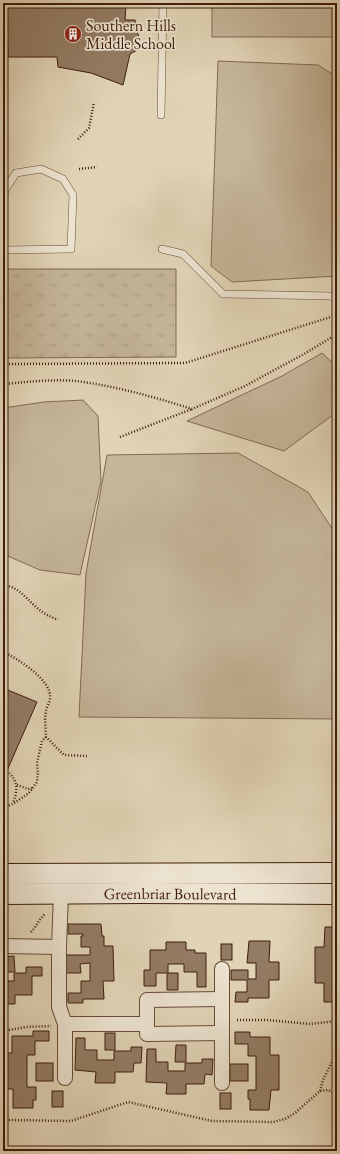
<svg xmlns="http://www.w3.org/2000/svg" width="340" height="1154" font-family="'EB Garamond',serif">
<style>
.grass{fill:#c5b599;stroke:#826952}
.park{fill:url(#park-tufts);stroke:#826952}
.building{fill:#937c64;stroke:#3f1d0b}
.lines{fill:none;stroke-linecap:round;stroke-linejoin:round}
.lane-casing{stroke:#684b36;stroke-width:8}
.street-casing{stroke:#684b36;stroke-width:16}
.secondary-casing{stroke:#3f1d0b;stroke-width:22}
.path{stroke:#3f1d0b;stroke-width:2.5;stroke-dasharray:1 2;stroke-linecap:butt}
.lane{stroke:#ece3d0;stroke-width:7}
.street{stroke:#ece3d0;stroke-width:14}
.secondary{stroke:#ece3d0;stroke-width:20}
.labels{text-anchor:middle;stroke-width:3.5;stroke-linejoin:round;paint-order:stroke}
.poi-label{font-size:16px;fill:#3f1d0b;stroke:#ece3d0;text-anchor:start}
.street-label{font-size:16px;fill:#3f1d0b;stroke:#ece3d0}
</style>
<defs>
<pattern id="park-tufts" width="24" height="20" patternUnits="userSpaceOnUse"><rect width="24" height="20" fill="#c5b599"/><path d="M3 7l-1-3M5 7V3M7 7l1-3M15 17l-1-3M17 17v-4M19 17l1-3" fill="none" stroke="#aa9b82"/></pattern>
</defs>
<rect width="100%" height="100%" fill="#e1d4b6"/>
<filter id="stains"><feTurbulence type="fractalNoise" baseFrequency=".005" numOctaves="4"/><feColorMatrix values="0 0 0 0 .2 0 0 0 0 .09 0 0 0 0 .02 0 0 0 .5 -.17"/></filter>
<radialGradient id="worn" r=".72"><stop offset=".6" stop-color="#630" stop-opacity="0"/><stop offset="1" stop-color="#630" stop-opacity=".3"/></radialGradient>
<!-- grass -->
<g class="grass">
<rect x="212" y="3" width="125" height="34"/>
<polygon points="218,61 318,65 337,77 337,276 232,282 211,266"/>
<polygon points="322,353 337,367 337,412 284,451 187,421 282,376"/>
<polygon points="83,400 98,416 101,481 80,575 40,570 3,554 3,408 44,402"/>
<polygon points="238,453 308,492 337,536 337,719 79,717 86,573 107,455"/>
</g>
<!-- park -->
<polygon class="park" points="3,269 176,269 176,357 3,358"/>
<!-- building -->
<g class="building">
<polygon points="3,3 135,3 126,4 125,20 135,20 141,48 130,54 123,85 91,73 58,67 57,57 8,57 7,19 3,18"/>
<polygon points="3,688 37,702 6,773 3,772"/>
<polygon points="68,924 101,924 102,936 104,936 104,946 113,946 114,981 103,981 104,999 83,999 83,1003 68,1003 68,993 81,993 81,981 90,981 90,963 80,964 81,973 64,973 64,955 90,955 90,947 81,947 81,936 83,936 83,934 68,934"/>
<polygon points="325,927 337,927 337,1002 324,1002 324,983 315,983 315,947 324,947"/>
<polygon points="249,941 270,941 269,962 279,962 279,980 269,980 269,998 248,998 248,1002 235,1002 236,992 247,992 247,980 231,980 231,970 248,970 248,979 256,979 256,963 247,963"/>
<polygon points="166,942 186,942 186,950 195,950 195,953 206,953 206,987 197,987 197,972 184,972 184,964 168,964 168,973 178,973 178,990 167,990 167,973 156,973 156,986 144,986 144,970 150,970 150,950 166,950"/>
<rect x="221" y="944" width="11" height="16"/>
<polygon points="14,956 15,972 5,972 4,957"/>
<polygon points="26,967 42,967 42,976 32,976 32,995 15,995 15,1004 3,1004 3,981 14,981 14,973 26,973"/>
<polygon points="33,1031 49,1031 49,1041 35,1041 35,1055 27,1055 27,1087 36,1087 36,1100 33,1100 33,1108 13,1108 13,1089 4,1089 4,1053 12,1053 12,1036 33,1036"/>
<polygon points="235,1032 250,1032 250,1037 270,1037 270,1055 279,1055 279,1090 271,1090 269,1110 250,1110 250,1099 248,1099 248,1090 256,1090 256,1056 248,1056 248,1044 235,1044"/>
<rect x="105" y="1033" width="10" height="17"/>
<polygon points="76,1038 85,1038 85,1050 97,1050 97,1060 114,1060 114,1051 131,1051 131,1047 142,1047 141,1063 134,1063 133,1072 115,1072 115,1083 95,1083 96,1072 75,1070"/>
<polygon points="176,1045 186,1045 186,1062 175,1062"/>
<polygon points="147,1049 156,1049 156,1062 168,1062 168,1071 185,1071 185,1063 202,1063 202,1059 213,1059 212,1075 205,1074 204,1084 186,1084 186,1094 166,1094 167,1083 146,1082"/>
<rect x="36" y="1063" width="17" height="18"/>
<rect x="230" y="1064" width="18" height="17"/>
<rect x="52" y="1091" width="11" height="16"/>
<rect x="220" y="1093" width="11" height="16"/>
</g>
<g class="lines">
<defs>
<g id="lane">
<polyline points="161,115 163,3"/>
<polyline points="3,199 5,190 16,173 41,169 63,179 73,195 71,249 3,250"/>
<polyline points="162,249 183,254 223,294 331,296 337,299"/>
</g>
<g id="street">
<polyline points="61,893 59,947 59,1007 65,1024 65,1078"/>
<polyline points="3,946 59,947"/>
<polyline points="65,1024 147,1024 147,1034 222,1033"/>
<polyline points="147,1024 147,1000 222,999"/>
<polyline points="222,1083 222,969"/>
</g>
<g id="secondary">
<polyline points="3,874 337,873"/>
<path id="s1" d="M3,894L140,893L337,894"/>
</g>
</defs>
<!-- lane casing -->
<use href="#lane" class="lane-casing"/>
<!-- street casing -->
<use href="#street" class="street-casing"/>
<!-- secondary casing -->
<use href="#secondary" class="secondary-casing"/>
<!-- path -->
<g class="path">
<polyline points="78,139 89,128 94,102"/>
<polyline points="79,169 97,167"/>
<polyline points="3,364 185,363 337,315"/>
<path d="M3,384C27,382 52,379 76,381C116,386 154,397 192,409L245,386L304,354L337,334"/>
<polyline points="120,437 192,409"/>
<path d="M3,585C21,587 28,602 41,611C46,615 52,617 58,620"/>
<path d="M3,652C17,658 52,680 50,698C50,703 46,707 46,712C44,720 46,729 46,737L64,755L87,756"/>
<path d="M7,771C18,780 18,790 13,803"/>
<polyline points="17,785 28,789 33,788"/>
<polyline points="3,807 13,804 29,793 37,782 38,773 37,763 42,741 46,737"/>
<path d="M31,932C37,926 39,919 45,914"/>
<polyline points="237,1020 267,1020 310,1024 337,1021"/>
<polyline points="3,1031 26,1027 51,1026"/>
<polyline points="320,1091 323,1080 337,1052"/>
<polyline points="3,1119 7,1120 71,1121 128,1102 212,1121 273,1122 285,1119 295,1113 320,1091 328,1090 337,1094"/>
</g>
<!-- lane -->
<use href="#lane" class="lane"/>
<!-- street -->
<use href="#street" class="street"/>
<!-- secondary -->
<use href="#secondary" class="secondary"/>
</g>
<!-- icons -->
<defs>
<symbol id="building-disc" viewBox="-11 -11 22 22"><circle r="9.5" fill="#8f2418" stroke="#ece3d0"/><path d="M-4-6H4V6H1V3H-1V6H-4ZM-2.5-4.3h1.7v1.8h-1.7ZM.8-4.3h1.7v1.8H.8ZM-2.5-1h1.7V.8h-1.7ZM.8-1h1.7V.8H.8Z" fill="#fff"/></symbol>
</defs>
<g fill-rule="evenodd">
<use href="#building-disc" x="63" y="24" width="20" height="20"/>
</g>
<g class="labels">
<!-- poi labels -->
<g class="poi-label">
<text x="86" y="31">Southern Hills<tspan x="86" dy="18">Middle School</tspan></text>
</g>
<!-- street labels -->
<g class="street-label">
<text dy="6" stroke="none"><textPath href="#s1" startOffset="167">Greenbriar Boulevard</textPath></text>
</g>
</g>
<!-- margin -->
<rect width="340" height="1154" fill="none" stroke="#e1d4b6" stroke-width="16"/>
<rect x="4" y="4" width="332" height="1146" fill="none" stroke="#3f1d0b" stroke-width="2"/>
<rect x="8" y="8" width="324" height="1138" fill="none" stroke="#3f1d0b"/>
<rect width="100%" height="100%" filter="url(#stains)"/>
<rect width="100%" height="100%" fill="url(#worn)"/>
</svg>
